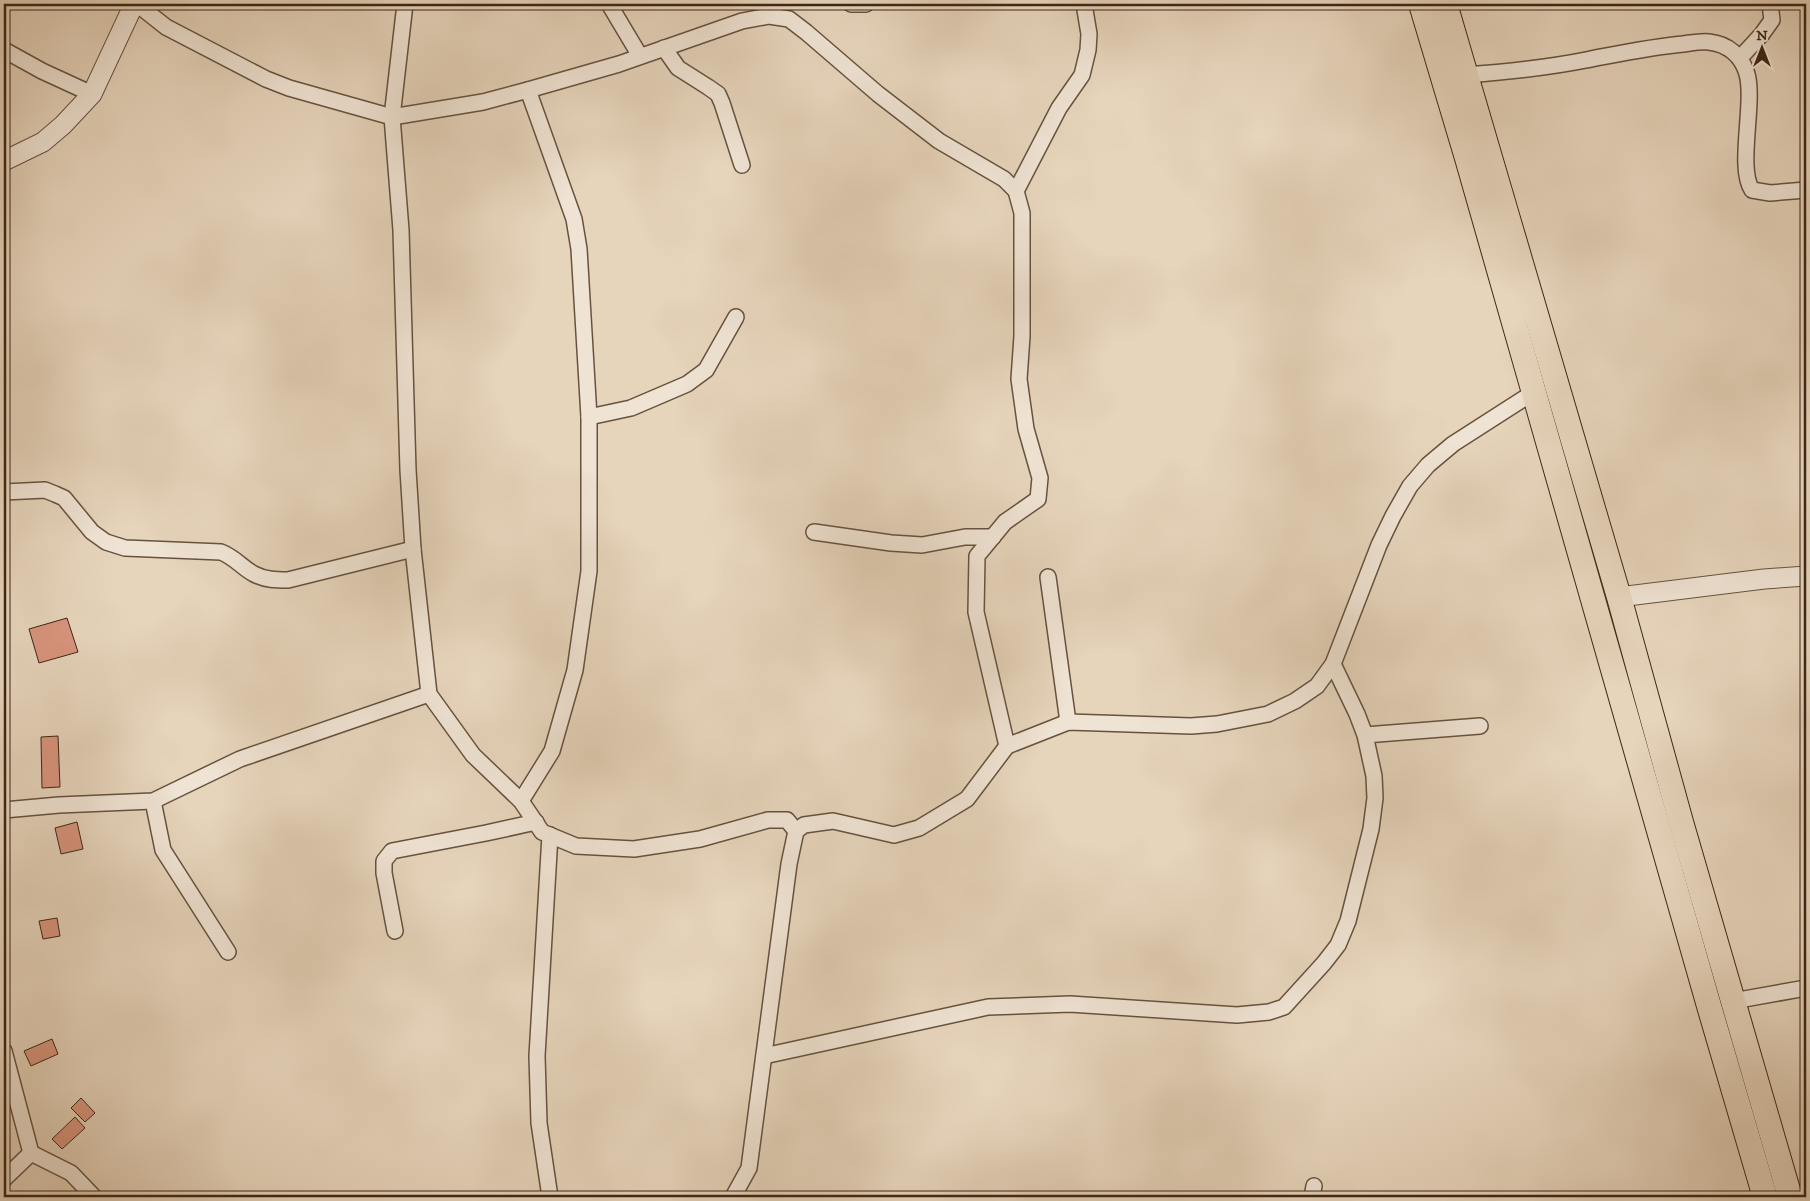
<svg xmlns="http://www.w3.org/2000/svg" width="1810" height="1201" font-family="'IM FELL DW Pica',serif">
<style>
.building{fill:#d9957e;stroke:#3d2716}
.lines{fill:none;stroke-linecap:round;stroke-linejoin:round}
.minor-casing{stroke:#67523f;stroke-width:18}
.tertiary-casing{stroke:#67523f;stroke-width:21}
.primary-casing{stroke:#3d2716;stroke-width:26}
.minor{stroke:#efe3d3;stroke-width:15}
.tertiary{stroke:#efe3d3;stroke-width:19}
.primary{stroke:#e6d4bb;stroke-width:24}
</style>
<rect width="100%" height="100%" fill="#e6d4bb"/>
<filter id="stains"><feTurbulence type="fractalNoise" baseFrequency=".004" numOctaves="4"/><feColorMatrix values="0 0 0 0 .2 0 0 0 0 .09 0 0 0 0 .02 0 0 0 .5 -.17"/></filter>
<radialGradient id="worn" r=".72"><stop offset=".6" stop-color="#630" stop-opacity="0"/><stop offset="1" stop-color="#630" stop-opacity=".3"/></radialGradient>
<!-- building -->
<g class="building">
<polygon points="67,618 78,652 39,663 29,629"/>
<polygon points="58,736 60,787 42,788 41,737"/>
<polygon points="77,822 83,849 61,854 55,828"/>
<polygon points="57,918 60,936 43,939 39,921"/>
<polygon points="52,1039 58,1054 31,1066 24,1051"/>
<polygon points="81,1098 95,1113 85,1122 71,1108"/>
<polygon points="75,1117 85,1128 62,1149 52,1139"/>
</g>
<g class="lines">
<defs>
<g id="minor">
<polyline points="137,4 166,27 266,79 289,88 392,117 401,230 408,470 413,549 429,694 473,755 521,801 542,832 576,846 634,849 700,839 768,820 787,820 796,831"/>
<polyline points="405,4 392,117 483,102 528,90 574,219 579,249 589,417 589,571 575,670 552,751 521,801"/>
<polyline points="609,4 640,56"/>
<polyline points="851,4 866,4"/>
<polyline points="664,48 678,68 708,87 718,94 722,103 742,165"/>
<polyline points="4,50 42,71 92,94"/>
<polyline points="1740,58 1762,34 1772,20 1770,4"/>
<path d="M1465,75C1506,72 1546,68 1586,60C1618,54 1650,47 1683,44C1691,43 1701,41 1709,42C1728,44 1742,56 1747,74C1755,103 1737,168 1752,190L1770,193L1806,190"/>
<polyline points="528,90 619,64 742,21 769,16 789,19 806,32 878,94 939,141 1004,179 1016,191 1022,213 1022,336 1019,379 1026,429 1040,478 1038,499 1005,522 977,556 976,612 1007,746"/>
<polyline points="1016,191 1059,108 1082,75 1088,50 1089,34 1084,4"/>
<polyline points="589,417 631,408 687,384 706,370 736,317"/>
<path d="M4,492L45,490L55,494L64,498L92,532L106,542L125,548L221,552C236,558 241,567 254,574C265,580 277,580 288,580L413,549"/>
<polyline points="814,532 891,543 922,545 965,537 993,537"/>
<polyline points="1048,577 1068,722"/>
<polyline points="1365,735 1480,726"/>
<polyline points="153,801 163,850 228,952"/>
<polyline points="4,810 59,805 153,801 240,759 429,694"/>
<polyline points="395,931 384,873 384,861 392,851 486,833 536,822"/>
<polyline points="1733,1001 1806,988"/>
<polyline points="4,1051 31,1153 71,1173 94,1197"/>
<polyline points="764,1056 988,1007 1070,1004 1237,1015 1269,1012 1284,1007 1324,963 1338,945 1348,921 1371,829 1375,798 1374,776 1365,735 1357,714 1333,664"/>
<polyline points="4,1179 31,1153"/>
<polyline points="550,1197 539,1123 537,1056 550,835"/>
<polyline points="733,1197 749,1168 789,864 796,831 804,825 833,821 894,835 919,828 967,799 1007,746 1068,722 1191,726 1217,724 1268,714 1295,701 1317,686 1333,664 1379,545 1393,516 1410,486 1428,465 1453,444 1534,392"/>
<polyline points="1312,1197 1314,1186"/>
</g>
<g id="tertiary">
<polyline points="4,161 43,142 63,125 92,94 134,4"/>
<polyline points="1619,597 1764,579 1806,576"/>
</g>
<g id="primary">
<polyline points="1421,4 1467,158 1709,1006 1765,1197"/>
<polyline points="1445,4 1619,597 1681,822 1790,1197"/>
</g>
</defs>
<!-- minor casing -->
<use href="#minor" class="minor-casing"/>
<!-- tertiary casing -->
<use href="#tertiary" class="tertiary-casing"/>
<!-- primary casing -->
<use href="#primary" class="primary-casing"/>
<!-- minor -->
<use href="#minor" class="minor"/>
<!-- tertiary -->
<use href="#tertiary" class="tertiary"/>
<!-- primary -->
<use href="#primary" class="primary"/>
</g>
<!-- margin -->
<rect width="1810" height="1201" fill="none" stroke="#e6d4bb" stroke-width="20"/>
<rect x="5" y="5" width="1800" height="1191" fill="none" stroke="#3d2716" stroke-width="2.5"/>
<rect x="10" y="10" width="1790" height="1181" fill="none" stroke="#3d2716"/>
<!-- north arrow -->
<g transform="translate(1762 48)" stroke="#efe3d3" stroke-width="4" paint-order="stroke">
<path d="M0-4L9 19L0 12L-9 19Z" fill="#3d2716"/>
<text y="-8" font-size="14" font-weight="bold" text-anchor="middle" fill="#3d2716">N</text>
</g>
<rect width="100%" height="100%" filter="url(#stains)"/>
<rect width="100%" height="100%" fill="url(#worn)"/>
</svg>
